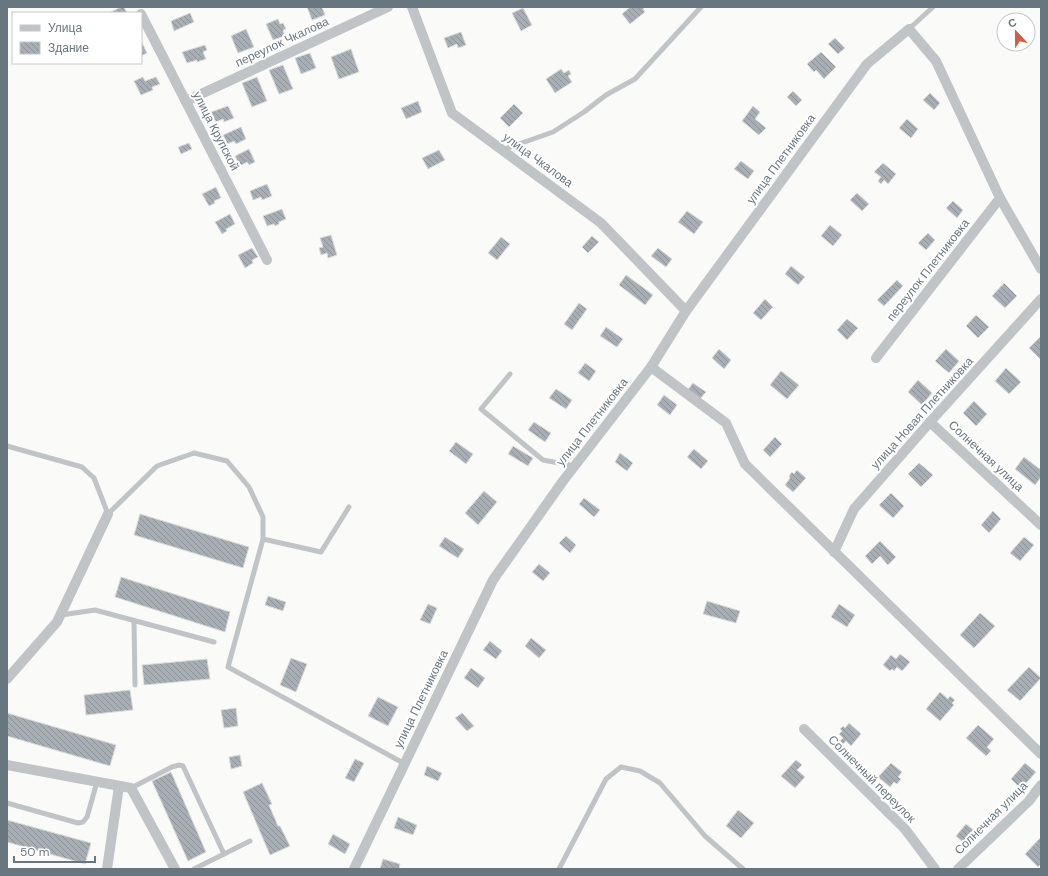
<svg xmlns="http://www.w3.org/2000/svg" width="1048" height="876" font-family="'DM Sans',sans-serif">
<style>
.building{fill:url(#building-back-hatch);stroke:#dcdcda}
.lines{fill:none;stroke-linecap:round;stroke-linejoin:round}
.lane{stroke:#c0c4c7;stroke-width:5}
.street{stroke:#c0c4c7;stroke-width:10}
.labels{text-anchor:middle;stroke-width:4;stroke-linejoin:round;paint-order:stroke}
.street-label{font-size:12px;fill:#68767f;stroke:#fff}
</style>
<defs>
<pattern id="building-back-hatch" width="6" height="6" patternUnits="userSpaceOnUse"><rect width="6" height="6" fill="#a8afb4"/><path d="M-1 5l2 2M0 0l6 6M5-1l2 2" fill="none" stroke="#8d9398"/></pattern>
</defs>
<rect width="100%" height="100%" fill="#fafaf8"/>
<!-- building -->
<g class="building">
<polygon points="121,7 124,7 127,13 109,13"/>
<polygon points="307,7 322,7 325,15 312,20"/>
<polygon points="630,7 645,7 643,9 645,12 630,24 622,14"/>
<polygon points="523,8 532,25 521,31 512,13"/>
<polygon points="190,13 194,22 174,31 171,21"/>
<polygon points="278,19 280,24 283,23 286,29 283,30 285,36 273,40 266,24"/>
<polygon points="246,29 254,47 238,53 231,36"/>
<polygon points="461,32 466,45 458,48 457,44 448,48 444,38"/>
<polygon points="835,38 845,48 838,54 828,44"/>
<polygon points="141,41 147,53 141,56"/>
<polygon points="205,45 207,50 203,52 206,59 197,62 197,60 187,63 182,52"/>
<polygon points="351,49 359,72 339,79 331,57"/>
<polygon points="821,52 836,67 824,79 816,70 814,72 807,64"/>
<polygon points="310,53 316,68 301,74 295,58"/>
<polygon points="283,65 293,89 279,94 269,70"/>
<polygon points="561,69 564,73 569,70 571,74 568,76 572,82 555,93 546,79"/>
<polygon points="143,77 145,81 156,77 160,84 152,87 153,90 141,95 134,81"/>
<polygon points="257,77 267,101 252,107 242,83"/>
<polygon points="793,91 802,100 796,106 787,97"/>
<polygon points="930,93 940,103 934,110 923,100"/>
<polygon points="418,101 422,112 406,119 401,108"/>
<polygon points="514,104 523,113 509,127 500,118"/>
<polygon points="228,106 234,118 224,122 223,119 216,122 211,112"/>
<polygon points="753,106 760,112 755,119 766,128 759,135 742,121"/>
<polygon points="907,119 918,129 911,138 899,128"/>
<polygon points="241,127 246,139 236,144 234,141 227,144 223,135"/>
<polygon points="189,143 192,149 181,154 178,147"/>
<polygon points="249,149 255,162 249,165 247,162 240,166 235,156"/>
<polygon points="439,150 445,160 428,169 422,158"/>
<polygon points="741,161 754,171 748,179 734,169"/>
<polygon points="883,163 896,174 888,184 884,180 881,184 878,181 881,177 874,172"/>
<polygon points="267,184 272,196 262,200 261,197 253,200 250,191"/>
<polygon points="216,187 221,198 214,201 215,203 209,206 202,194"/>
<polygon points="857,193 869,204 862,211 850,200"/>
<polygon points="953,201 963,210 957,218 946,208"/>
<polygon points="282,209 286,219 279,222 279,224 275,226 274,224 267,226 263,216"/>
<polygon points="687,211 703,222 694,234 678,222"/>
<polygon points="230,214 235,224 226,229 227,231 222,234 215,222"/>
<polygon points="830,225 842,235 833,246 821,236"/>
<polygon points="928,233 935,240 926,250 918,243"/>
<polygon points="331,235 337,255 328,258 327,253 321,255 319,248 323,247 320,238"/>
<polygon points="592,236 599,242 588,253 582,247"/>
<polygon points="501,237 510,244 497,260 488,253"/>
<polygon points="252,248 258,257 252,260 253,263 245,268 238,255"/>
<polygon points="658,248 672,259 666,267 651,256"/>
<polygon points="791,266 805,277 798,285 785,274"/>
<polygon points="626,275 653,295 645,305 619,285"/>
<polygon points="897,280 903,286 884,306 877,300"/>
<polygon points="1004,283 1017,296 1005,308 992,296"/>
<polygon points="765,299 773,307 761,320 753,313"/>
<polygon points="579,303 587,309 572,330 564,324"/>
<polygon points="976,315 989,327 978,338 966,326"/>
<polygon points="847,319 858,328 847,340 837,330"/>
<polygon points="606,327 623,339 617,347 600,336"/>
<polygon points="1040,337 1041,337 1041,360 1029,348"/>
<polygon points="719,349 731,360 724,369 712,358"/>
<polygon points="946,349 959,361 949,373 935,361"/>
<polygon points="585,363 596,371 589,381 578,373"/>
<polygon points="1006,368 1021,382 1009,394 995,381"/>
<polygon points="781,371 799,385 787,399 770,385"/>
<polygon points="918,380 932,393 922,405 908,392"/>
<polygon points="693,383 706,392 698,401 686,392"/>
<polygon points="556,389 572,400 566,409 549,398"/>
<polygon points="664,395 677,405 670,415 657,405"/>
<polygon points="974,401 987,414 976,426 963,413"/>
<polygon points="534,422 551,433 545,442 528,430"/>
<polygon points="775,437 782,444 770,457 763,450"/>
<polygon points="456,442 473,454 466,464 449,451"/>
<polygon points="513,446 533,458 528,466 508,454"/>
<polygon points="694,449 708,461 701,469 687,457"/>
<polygon points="620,453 633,463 627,471 615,462"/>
<polygon points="1024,457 1041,470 1041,477 1035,485 1015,469"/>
<polygon points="919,463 933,475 921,487 908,474"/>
<polygon points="797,470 806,478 793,492 785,485 790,478 789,476 792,472 794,474"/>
<polygon points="484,491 497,502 478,525 465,513"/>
<polygon points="891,493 904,506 893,518 879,505"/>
<polygon points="584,498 600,510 594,517 579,504"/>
<polygon points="993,511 1001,519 989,533 981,525"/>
<polygon points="140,514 249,547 243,568 134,535"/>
<polygon points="566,536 576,545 570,553 559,543"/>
<polygon points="445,537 464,549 458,558 439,546"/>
<polygon points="1024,537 1034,545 1020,561 1010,553"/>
<polygon points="880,541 896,557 888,565 880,556 872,564 865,556"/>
<polygon points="539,564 550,573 543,581 532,572"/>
<polygon points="121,577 230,612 225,632 115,597"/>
<polygon points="268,596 286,602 283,611 265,605"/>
<polygon points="707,601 740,611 736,623 703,614"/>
<polygon points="428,604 437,608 430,624 420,620"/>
<polygon points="839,604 855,615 847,627 831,617"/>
<polygon points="980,613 995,626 974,648 960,635"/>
<polygon points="531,638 546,650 539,658 525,646"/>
<polygon points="490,641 502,651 496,659 483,650"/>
<polygon points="900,654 910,662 902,671 897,667 894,671 892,669 890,671 883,665 891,655 896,659"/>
<polygon points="291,658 307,664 296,692 280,685"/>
<polygon points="207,659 210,679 144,685 142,665"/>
<polygon points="1029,667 1041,678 1020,701 1007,690"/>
<polygon points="471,668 485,678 478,688 464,678"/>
<polygon points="130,690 133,710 86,715 84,695"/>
<polygon points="940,692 948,699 950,696 955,700 952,703 954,705 940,721 926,709"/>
<polygon points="378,697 398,707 388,726 368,716"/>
<polygon points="236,708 238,726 224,728 221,710"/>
<polygon points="7,713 116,745 110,766 7,736"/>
<polygon points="462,713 474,726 467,731 455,718"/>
<polygon points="849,723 861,734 851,746 846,741 843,744 840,741 843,738 839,734 842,731 840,729 843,726 845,728"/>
<polygon points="978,725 994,739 987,747 991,751 986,756 966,738"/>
<polygon points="240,755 242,766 231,769 229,757"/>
<polygon points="355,759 364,763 354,782 345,778"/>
<polygon points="796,760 802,765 797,770 805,777 795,788 781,776"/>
<polygon points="891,763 902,772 898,777 901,779 897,784 894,782 890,787 878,777"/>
<polygon points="1025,763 1036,772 1021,789 1011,779"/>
<polygon points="427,766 442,773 438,781 424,775"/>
<polygon points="171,772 206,852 188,861 152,781"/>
<polygon points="262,783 272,804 269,805 278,826 280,826 290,846 270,855 243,792"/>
<polygon points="738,810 754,823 741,838 726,826"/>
<polygon points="398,817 417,825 413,835 394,828"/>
<polygon points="7,820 91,843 85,864 7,842"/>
<polygon points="966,824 976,832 965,844 956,836"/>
<polygon points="333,834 350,844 345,854 328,844"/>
<polygon points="1041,837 1041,864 1038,867 1025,854"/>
<polygon points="383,859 400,864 399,869 380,869"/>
</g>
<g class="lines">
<!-- lane -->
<g class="lane">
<polyline points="909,29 933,7"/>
<polyline points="502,150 553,132 584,112 606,95 635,79 701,7"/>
<polyline points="510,374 481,409 543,460 575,466"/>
<polyline points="7,446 82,467 94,478 108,514 157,466 194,453 227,461 249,487 263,517 263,539"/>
<polyline points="349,507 321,552 263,539 228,667 405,764"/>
<polyline points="61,615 95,610 214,642"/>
<polyline points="134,621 135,685"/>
<polyline points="131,788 172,767 179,765 183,766 224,854"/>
<polyline points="7,803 78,823 83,822 87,817 97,782"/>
<polyline points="194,869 250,841"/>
<polyline points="559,869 606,779 621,767 640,771 660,783 705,836 743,869"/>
</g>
<!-- street -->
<g class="street">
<polyline points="412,7 452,113 601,223 686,311"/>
<polyline points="141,14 267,260"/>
<polyline points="186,101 388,7"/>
<polyline points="876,358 1000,198"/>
<polyline points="651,367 726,423 745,464 1041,754"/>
<polyline points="930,422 1041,525"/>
<polyline points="834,552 854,509 930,422 1041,299"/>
<polyline points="7,679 57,622 108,514"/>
<polyline points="804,729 905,829 935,869"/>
<polyline points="7,765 131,788 175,869"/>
<polyline points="107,869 119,786"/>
<polyline points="354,869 493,580 563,481 651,367 686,311 867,64 909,29 936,61 1000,198 1041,269"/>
<polyline points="958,869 1029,801 1041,785"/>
</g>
</g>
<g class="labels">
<!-- street labels -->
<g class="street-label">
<text transform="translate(282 42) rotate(-25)" y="4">переулок Чкалова</text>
<text transform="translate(216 131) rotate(63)" y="4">улица Крупской</text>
<text transform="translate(781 159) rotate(-54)" y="4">улица Плетниковка</text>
<text transform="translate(538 160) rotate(36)" y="4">улица Чкалова</text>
<text transform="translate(928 270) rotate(-52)" y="4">переулок Плетниковка</text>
<text transform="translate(922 413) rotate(-48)" y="4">улица Новая Плетниковка</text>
<text transform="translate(592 422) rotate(-52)" y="4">улица Плетниковка</text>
<text transform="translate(986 456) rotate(43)" y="4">Солнечная улица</text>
<text transform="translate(421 699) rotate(-64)" y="4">улица Плетниковка</text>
<text transform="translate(872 779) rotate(45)" y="4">Солнечный переулок</text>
<text transform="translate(991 818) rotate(-45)" y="4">Солнечная улица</text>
</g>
</g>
<!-- border -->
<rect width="1048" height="876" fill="none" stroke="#68767f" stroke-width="16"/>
<!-- legend -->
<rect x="12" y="12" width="130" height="52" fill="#ffffff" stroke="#c3c8cc"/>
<rect x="20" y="25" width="20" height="6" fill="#c0c4c7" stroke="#c3c8cc"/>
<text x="48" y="32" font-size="12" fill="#68767f">Улица</text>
<rect x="20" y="42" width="20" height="12" fill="url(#building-back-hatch)" stroke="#c3c8cc"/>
<text x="48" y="52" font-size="12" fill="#68767f">Здание</text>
<!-- north arrow -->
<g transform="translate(1016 32) rotate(338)"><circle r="19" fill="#ffffff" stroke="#c3c8cc"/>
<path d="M0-3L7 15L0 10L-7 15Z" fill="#ce5f44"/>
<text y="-6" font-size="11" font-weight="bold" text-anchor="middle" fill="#68767f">С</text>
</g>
<!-- scale -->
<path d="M14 856v6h81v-6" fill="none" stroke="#68767f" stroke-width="2"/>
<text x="20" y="856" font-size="12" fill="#68767f" stroke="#ffffff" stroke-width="3" paint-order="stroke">50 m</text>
</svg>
